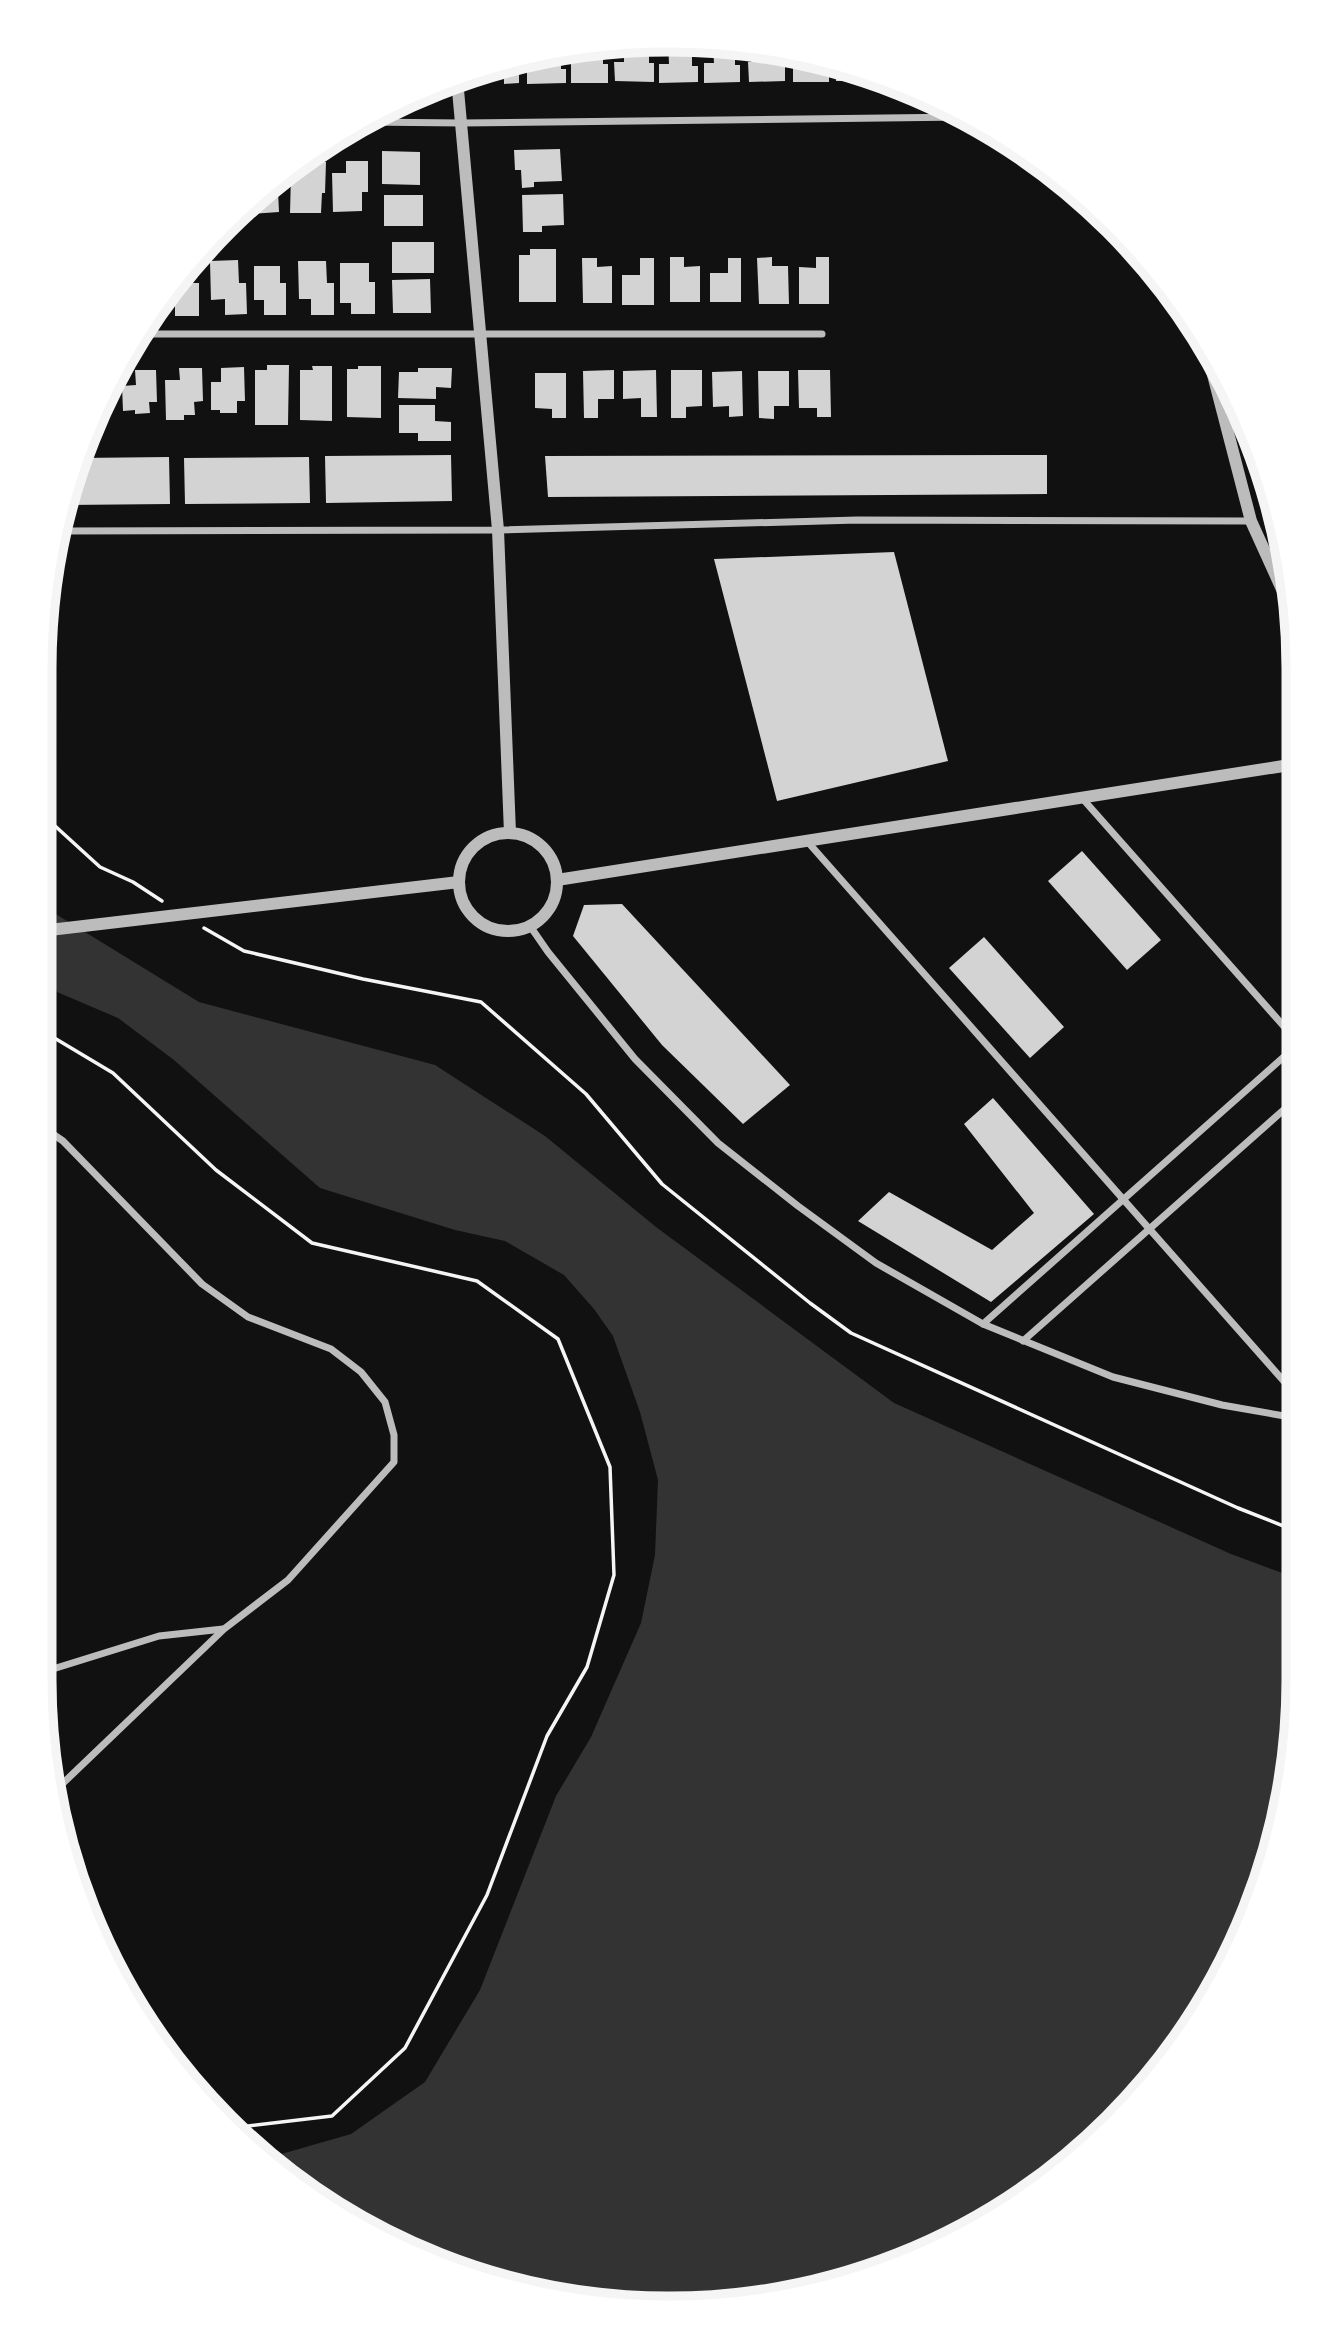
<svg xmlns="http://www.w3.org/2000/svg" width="1338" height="2348" font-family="'PT Sans',sans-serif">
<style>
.water{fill:#333}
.building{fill:#d3d3d3}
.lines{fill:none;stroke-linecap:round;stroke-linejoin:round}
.path{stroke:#f5f5f5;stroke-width:3.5}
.minor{stroke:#bcbcbc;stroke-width:7}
.tertiary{stroke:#bcbcbc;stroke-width:12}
.rim{fill:none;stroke:#f5f5f5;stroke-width:9}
</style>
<rect width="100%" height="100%" fill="#111"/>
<!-- water -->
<polygon class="water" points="41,905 199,1002 435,1065 545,1136 656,1227 894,1403 1231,1554 1296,1578 1296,1721 1264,1881 1192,2028 1052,2178 871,2274 710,2306 506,2286 319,2202 271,2157 351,2134 425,2082 480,1990 556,1796 591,1737 641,1623 655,1555 658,1480 640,1412 613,1336 594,1309 564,1275 505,1241 455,1230 320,1188 174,1060 118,1018 57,992 41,952"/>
<!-- building -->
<g class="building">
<polygon points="668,40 692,43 692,66 698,66 698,82 659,83 659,64 669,64"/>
<polygon points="649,42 649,63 654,63 654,82 615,81 614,62 624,62 624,45"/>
<polygon points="713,45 735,47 735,65 740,65 740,82 704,83 704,63 714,63"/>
<polygon points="603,47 603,64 608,64 608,83 571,83 571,54 580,54 580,49"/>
<polygon points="756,49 780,51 780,64 785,64 785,81 749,82 748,62 756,62"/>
<polygon points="561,51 561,69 566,69 566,83 527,84 527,64 537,64 537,55"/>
<polygon points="800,55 829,64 829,82 793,82 793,62 800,62"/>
<polygon points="519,61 519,83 504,84 504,65"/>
<polygon points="836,66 873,77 873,81 836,81"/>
<polygon points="560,149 562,181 534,182 534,187 522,188 521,170 515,170 514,150"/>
<polygon points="382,151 420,152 420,185 382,184"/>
<polygon points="346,161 368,161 368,192 362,192 362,211 333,212 332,173 346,173"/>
<polygon points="303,162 326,162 325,193 322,193 321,213 290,213 291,175 303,175"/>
<polygon points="283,176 284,191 278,191 279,212 249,214 248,205"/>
<polygon points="563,194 564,225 542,226 542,232 523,232 522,195"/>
<rect x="384" y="195" width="39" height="31"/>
<rect x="392" y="242" width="42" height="31"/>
<polygon points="530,249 556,249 556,302 519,302 519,255 530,255"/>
<polygon points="670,257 684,257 684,267 700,266 700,302 670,302"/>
<polygon points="772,257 772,266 788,266 789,304 759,304 757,258"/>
<polygon points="816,257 829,257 829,304 799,304 799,267 816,268"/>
<polygon points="582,258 597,258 597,267 612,266 612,303 583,303"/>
<polygon points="640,258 654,258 654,305 622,305 622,275 640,275"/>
<polygon points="728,258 741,258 741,302 710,302 710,273 728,273"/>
<polygon points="238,260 239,283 246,283 247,314 225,315 225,299 211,300 210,261"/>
<polygon points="298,261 326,261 327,283 334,283 334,315 311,315 311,299 299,299"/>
<polygon points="340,263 369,263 369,282 375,282 375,314 351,314 351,303 340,303"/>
<polygon points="192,264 192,283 199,283 199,316 175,316 175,301 167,301 167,295"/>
<polygon points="254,266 280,266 280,283 286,283 286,315 264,315 264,300 254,300"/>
<polygon points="430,279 431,313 393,313 392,280"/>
<polygon points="267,365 289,365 288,425 255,425 255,370 267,370"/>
<polygon points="312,366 332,366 332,421 300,420 300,370 313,370"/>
<polygon points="358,366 381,366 381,418 347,417 347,369 358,369"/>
<polygon points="244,367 245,401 237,401 237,413 220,413 220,410 211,410 211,382 221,382 221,368"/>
<polygon points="179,368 202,368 203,401 194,402 195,415 184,415 184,420 166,420 165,380 180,380"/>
<polygon points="418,368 452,368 451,388 436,387 436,399 398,398 399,372 418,372"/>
<polygon points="135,370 156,370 157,402 149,402 150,413 135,414 135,410 123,411 122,386 136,385"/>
<polygon points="614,370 614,399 598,399 598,418 584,418 583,371"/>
<polygon points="656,370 657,417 641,417 641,398 623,399 623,371"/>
<polygon points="671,370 702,370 702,406 686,407 686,418 671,418"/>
<polygon points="798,370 830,370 831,417 817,417 817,408 799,408"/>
<polygon points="742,371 743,416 729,417 729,406 713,407 712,372"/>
<polygon points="758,371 789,371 789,406 774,406 774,419 759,418"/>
<polygon points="535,373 566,373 566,418 552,418 552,409 535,408"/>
<polygon points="113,387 113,401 107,401 108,420 97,420"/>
<polygon points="399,405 435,405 435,421 451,422 451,441 418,441 418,433 399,433"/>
<polygon points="451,455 452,501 326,503 325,456"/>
<polygon points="1047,455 1047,494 548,497 545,456"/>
<polygon points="169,457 170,504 66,505 74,467 78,458"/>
<polygon points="309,457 310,503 185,504 184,458"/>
<polygon points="894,552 948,761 777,801 714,559"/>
<polygon points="1082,851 1161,940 1127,970 1048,881"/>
<polygon points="622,904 790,1085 743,1124 662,1045 573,936 584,905"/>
<polygon points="984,937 1064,1027 1030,1058 949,968"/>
<polygon points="993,1098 1094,1214 991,1302 858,1221 889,1192 992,1250 1034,1213 964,1124"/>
</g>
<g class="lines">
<!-- path -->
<g class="path">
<polyline points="41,817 54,825 100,867 133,882 162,901"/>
<polyline points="204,928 244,951 363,979 481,1002 586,1094 662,1184 810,1303 851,1333 1238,1508 1296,1531"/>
<polyline points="41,1030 113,1073 216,1170 312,1243 477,1281 558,1339 610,1467 614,1575 587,1667 547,1736 487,1895 405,2048 332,2116 240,2127"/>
</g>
<!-- minor -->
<g class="minor">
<polyline points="365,122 461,123 965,117"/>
<polyline points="139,334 822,334"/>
<polyline points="61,531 498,530 857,520 1251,521"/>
<polyline points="1082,798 1296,1040"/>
<polyline points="806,840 1296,1395"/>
<polyline points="530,926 548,952 635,1059 718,1143 798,1206 876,1263 983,1324 1113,1377 1222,1405 1296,1418"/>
<polyline points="41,1126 63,1141 202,1284 248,1317 331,1349 361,1372 385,1402 394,1435 394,1462 288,1580 224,1629 58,1788"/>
<polyline points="983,1324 1296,1046"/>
<polyline points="1023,1341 1296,1099"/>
<polyline points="40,1673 159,1636 223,1629"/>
</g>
<!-- tertiary -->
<g class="tertiary">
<polyline points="457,79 498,530 510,833"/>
<polyline points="1205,344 1251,521 1295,618"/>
<circle cx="508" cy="882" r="49"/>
<polyline points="557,880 1296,764"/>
<polyline points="41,931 459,882"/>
</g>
</g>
<!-- crop -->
<path d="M0 0H1338V2348H0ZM668 52H670A616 616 0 0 1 1286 668V1680A616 616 0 0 1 670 2296H668A616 616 0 0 1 52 1680V668A616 616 0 0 1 668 52Z" fill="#fff" fill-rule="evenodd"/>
<path class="rim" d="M668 52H670A616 616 0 0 1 1286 668V1680A616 616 0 0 1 670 2296H668A616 616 0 0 1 52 1680V668A616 616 0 0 1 668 52Z"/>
</svg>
